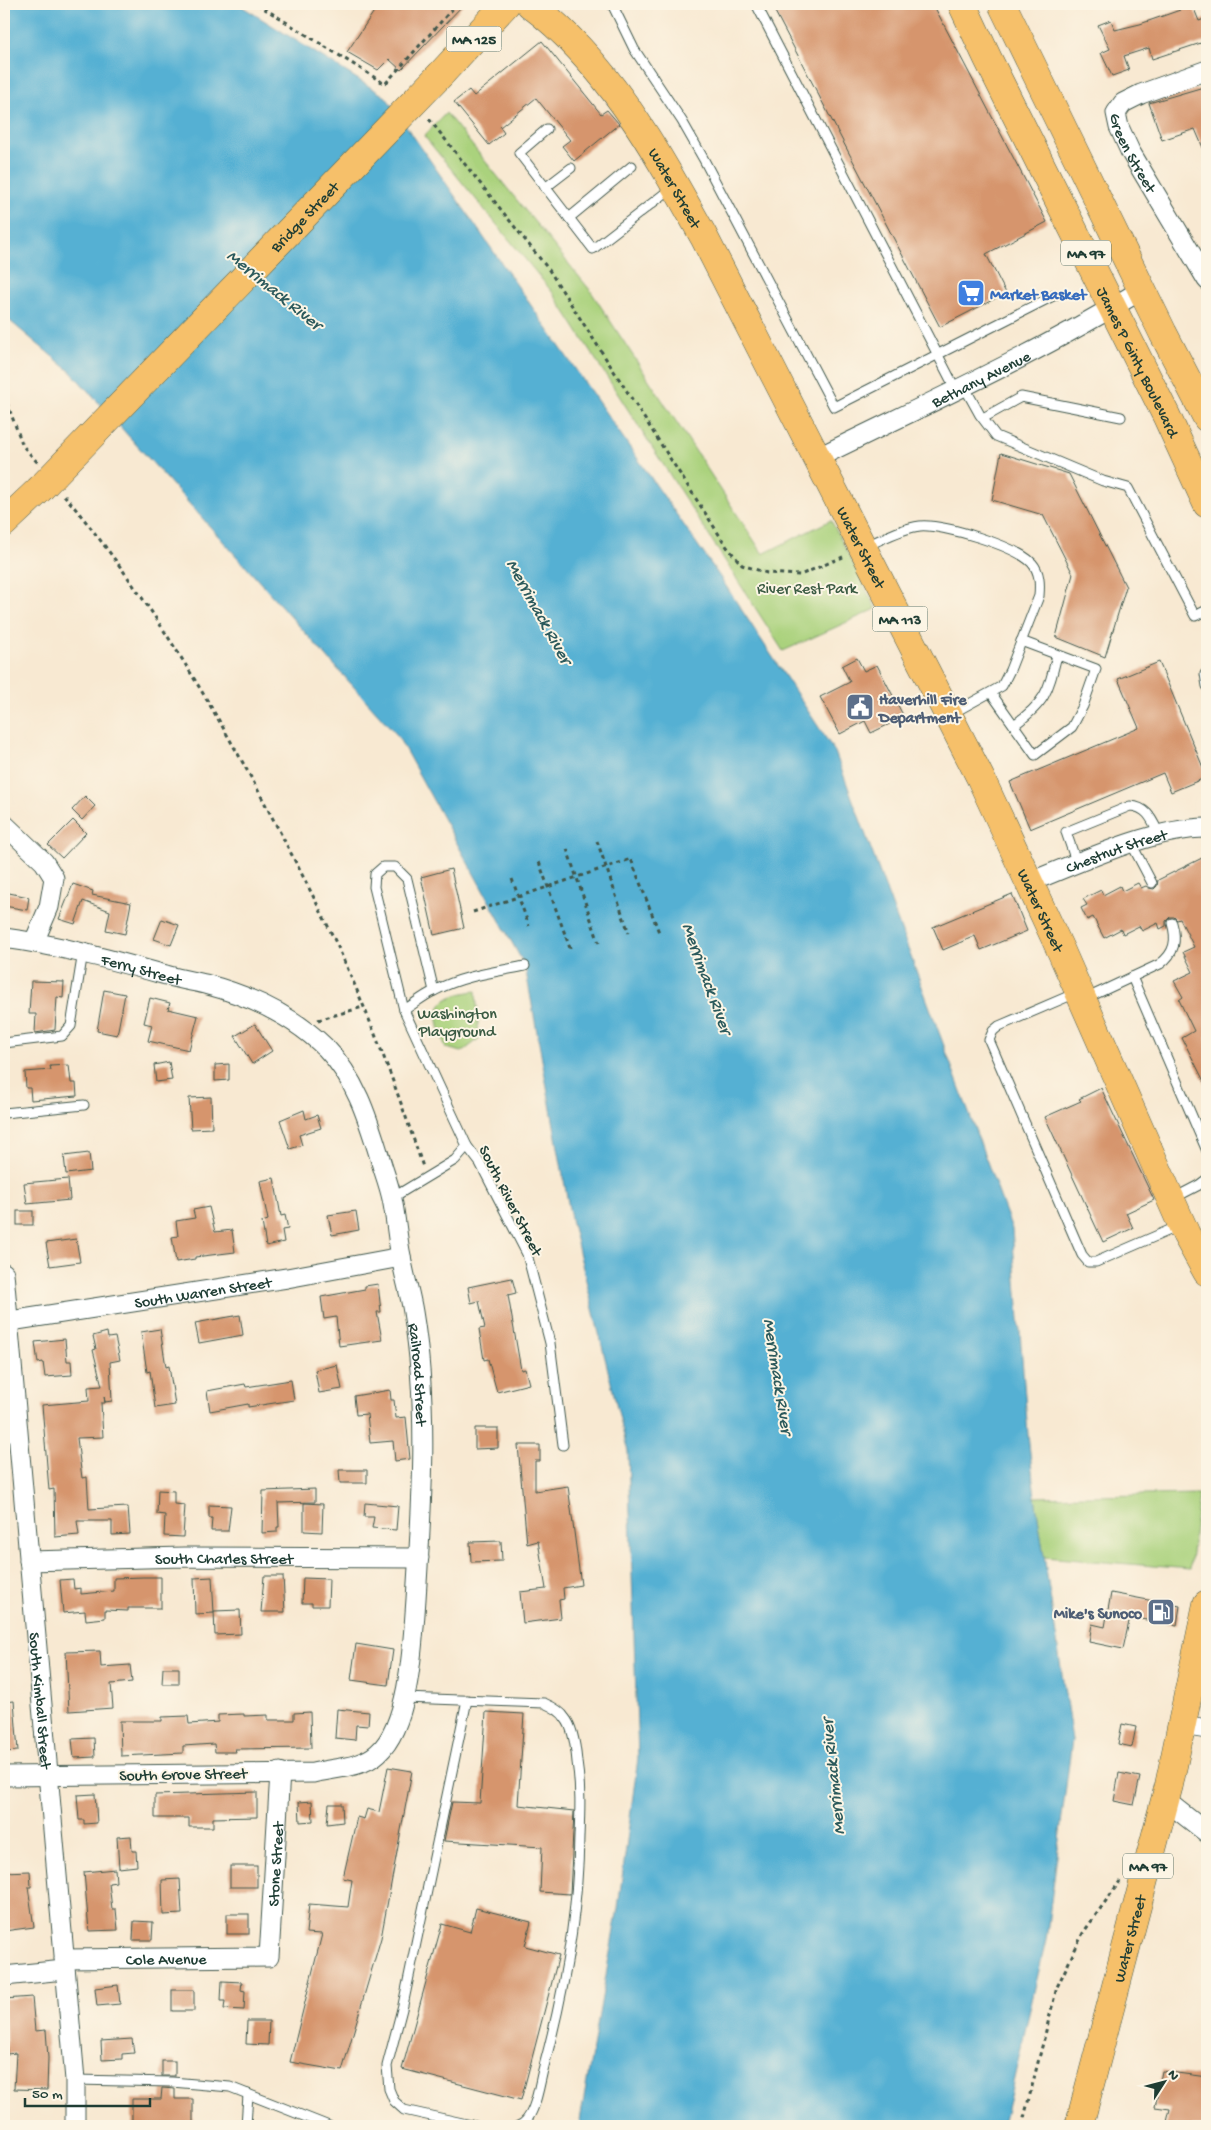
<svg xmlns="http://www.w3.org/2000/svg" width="1211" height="2130" font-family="'Gochi Hand',sans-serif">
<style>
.green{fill:#aad27d;stroke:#648858}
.water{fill:#55b0d3;stroke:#3a7684}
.building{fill:#d6956d}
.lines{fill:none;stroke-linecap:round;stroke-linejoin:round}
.lane-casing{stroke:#40574c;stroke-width:11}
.street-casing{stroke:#40574c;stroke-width:21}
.primary-casing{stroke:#40574c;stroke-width:29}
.path{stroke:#40574c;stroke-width:3;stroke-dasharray:4 4;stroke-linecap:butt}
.lane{stroke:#fff;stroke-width:9}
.street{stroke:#fff;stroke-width:19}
.primary{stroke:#f6c06b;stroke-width:28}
.primary-bridge-casing{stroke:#40574c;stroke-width:29;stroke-linecap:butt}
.primary-bridge{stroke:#f6c06b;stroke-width:28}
.labels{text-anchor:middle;stroke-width:4;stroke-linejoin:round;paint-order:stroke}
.shield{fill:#fcf5e5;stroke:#617469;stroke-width:1}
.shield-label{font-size:15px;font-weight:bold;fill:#1f3d34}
.street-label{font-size:16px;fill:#1f3d34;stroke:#fcf5e5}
.shop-label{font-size:16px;font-weight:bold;fill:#366cbe;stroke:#fcf5e5;text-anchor:start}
.park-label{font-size:16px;fill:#3b5b43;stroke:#fcf5e5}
.service-label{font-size:16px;font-weight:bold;fill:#4e5e75;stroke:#fcf5e5;text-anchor:start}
.water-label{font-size:18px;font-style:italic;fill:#2c5a5c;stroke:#fcf5e5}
</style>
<rect width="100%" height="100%" fill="#fcf5e5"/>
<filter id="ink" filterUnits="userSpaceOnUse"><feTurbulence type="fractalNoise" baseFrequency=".02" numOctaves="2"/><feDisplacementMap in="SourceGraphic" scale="10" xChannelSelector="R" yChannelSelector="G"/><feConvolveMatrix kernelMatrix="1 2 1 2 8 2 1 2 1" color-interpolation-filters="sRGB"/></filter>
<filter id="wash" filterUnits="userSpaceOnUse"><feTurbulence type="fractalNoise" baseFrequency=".0096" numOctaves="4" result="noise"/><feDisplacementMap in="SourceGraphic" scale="20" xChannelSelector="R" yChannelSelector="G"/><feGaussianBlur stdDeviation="1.12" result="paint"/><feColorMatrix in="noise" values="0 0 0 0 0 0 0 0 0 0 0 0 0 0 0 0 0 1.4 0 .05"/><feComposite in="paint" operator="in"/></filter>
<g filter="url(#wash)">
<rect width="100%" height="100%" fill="#f8e9d2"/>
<!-- green -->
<g class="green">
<polygon points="446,113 590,290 763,554 831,520 876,609 783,651 553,293 424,136"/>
<path d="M476,991L479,1039L462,1052L446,1048C432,1012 433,996 476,991Z"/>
<polygon points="1199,1494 1190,1569 1044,1557 1035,1497"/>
</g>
<!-- water -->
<polygon class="water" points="4,4 238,4 386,97 720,577 835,752 1012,1229 1028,1435 1035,1497 1072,1740 1046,1940 1003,2126 579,2126 618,1908 638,1758 628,1452 571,1219 525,966 397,735 71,372 4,316"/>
<g id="blocks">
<!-- building -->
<g class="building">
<polygon points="379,4 464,4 401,70 389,59 378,70 347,52"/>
<polygon points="771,4 933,4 1047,222 986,254 1006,293 940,327"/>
<polygon points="1177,4 1192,4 1199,21 1207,18 1207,41 1152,59 1149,48 1124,56 1129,70 1112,76 1101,53 1110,49 1098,25 1111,20 1115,30 1140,24 1180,10"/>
<polygon points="542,41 601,114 607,110 619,124 574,161 562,146 570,140 536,98 500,127 504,133 489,145 454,102 469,90 474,96"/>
<polygon points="1207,86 1207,157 1195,129 1162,140 1149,103"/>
<polygon points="1001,453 1069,474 1126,587 1105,657 1056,637 1073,574 1043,515 992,500"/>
<polygon points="857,658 864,671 877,665 904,717 871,733 865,721 840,734 820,697 850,682 842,666"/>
<polygon points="1159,662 1207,777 1171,792 1163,773 1030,829 1010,782 1139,728 1118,679"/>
<polygon points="85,796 95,806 82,820 72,810"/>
<polygon points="73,820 86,833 62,858 48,845"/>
<polygon points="1202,858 1207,869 1207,1087 1182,1038 1194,1031 1179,1000 1183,997 1174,981 1193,972 1183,952 1194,947 1180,919 1177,920 1174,917 1170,917 1166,921 1166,926 1160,929 1158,923 1142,931 1139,926 1123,934 1121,929 1104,938 1093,917 1087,920 1081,908 1087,905 1083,899 1101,890 1103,895 1120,886 1122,891 1138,883 1141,888 1146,886 1149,888 1154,889 1157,886 1158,880"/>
<polygon points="451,869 464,928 434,935 421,877"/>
<polygon points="73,884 93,891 92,895 131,903 125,934 106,930 110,911 83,901 75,924 59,919"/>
<polygon points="4,892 29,897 27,910 4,906"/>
<polygon points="1012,894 1027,931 981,950 975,936 943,950 933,927"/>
<polygon points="162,919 179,925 171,945 154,939"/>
<polygon points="31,981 64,982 63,998 57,997 55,1030 35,1033 36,1014 29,1014"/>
<polygon points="104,990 125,994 117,1035 97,1031"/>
<polygon points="150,998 170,1003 168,1009 198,1016 189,1050 148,1041 152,1025 144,1023"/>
<polygon points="255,1024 272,1051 252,1064 235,1036"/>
<polygon points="169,1062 172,1080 156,1082 154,1065"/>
<polygon points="229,1064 229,1080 215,1081 215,1065"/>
<polygon points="69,1065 71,1083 76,1083 77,1096 31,1100 30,1088 26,1088 25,1072 51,1070 50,1066"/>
<polygon points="1101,1088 1154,1200 1126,1213 1133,1228 1103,1242 1045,1117 1081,1101 1079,1099"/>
<polygon points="211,1097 212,1128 191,1129 189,1098"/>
<polygon points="304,1110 306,1119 317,1115 321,1128 299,1135 302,1145 290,1149 280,1120"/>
<polygon points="89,1153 91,1171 66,1174 64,1156"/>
<polygon points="274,1178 281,1216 285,1215 288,1229 282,1230 284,1242 266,1246 262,1222 268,1220 260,1181"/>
<polygon points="68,1179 70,1200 27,1204 24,1183"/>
<polygon points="209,1207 215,1232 232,1230 235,1252 195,1257 195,1259 176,1262 172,1237 178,1236 176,1221 195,1218 193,1210"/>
<rect x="17" y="1211" width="16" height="14"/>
<polygon points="356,1211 359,1230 332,1235 328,1215"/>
<polygon points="76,1239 80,1262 50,1266 46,1243"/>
<polygon points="512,1278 516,1293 508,1295 521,1370 525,1369 529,1384 497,1392 488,1359 484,1360 479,1329 485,1328 479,1301 471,1303 468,1287"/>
<polygon points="378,1284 381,1312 377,1312 382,1340 339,1346 336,1317 324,1319 321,1297 365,1289 365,1286"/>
<polygon points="240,1315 243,1335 199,1343 195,1323"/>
<polygon points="160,1329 166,1367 169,1366 175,1405 155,1408 150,1371 147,1372 141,1332"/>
<polygon points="107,1332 108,1338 115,1337 120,1360 110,1362 112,1401 105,1402 104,1396 105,1403 101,1403 103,1437 77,1438 82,1478 87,1477 89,1509 128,1507 130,1534 112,1535 112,1521 77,1521 79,1535 55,1537 54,1489 49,1490 42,1405 89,1401 88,1387 102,1386 93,1350 96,1349 93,1336"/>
<polygon points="65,1339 67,1361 71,1361 72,1375 45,1377 43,1362 38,1363 35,1342"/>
<polygon points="337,1365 342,1389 319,1393 315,1370"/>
<polygon points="291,1380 294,1400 248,1407 248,1404 210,1411 207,1391 245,1384 246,1387"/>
<polygon points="390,1390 391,1400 394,1400 396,1418 406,1417 410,1459 395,1461 393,1441 370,1443 367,1414 356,1415 354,1396"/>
<polygon points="475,1428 498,1428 498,1448 475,1449"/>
<polygon points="518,1445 540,1445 540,1461 535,1461 535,1491 568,1486 581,1585 563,1588 564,1599 559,1600 561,1618 523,1623 520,1592 546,1589 538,1541 527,1544"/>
<polygon points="339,1470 367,1470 367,1483 340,1483"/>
<polygon points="315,1489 315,1502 278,1503 279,1527 277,1527 277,1532 262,1533 263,1491"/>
<polygon points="158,1490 174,1491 174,1504 185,1505 183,1537 164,1536 165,1515 157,1514"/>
<polygon points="304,1503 323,1504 322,1532 304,1531"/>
<polygon points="365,1503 398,1506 396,1530 372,1528 374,1517 364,1517"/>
<polygon points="209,1505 231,1506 228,1531 211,1531 212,1518 209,1518"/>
<polygon points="501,1541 502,1561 471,1562 470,1542"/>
<polygon points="264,1576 283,1576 285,1612 261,1612"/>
<polygon points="143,1577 161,1577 161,1608 128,1608 128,1611 105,1610 105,1618 86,1620 85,1611 63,1613 60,1580 73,1579 74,1589 81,1588 81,1594 114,1591 114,1578"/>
<polygon points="212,1577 214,1613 195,1614 194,1578"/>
<polygon points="303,1578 329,1579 328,1606 312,1606 312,1603 302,1603"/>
<polygon points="1111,1593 1180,1606 1177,1625 1130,1617 1123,1649 1089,1642 1092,1624 1105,1627"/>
<polygon points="240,1610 241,1634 215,1635 214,1611"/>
<polygon points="356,1644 393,1650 388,1685 351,1680"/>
<polygon points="100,1651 101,1667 130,1665 132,1682 111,1684 113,1708 69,1711 66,1652"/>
<polygon points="163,1668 179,1668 179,1684 162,1684"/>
<polygon points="14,1701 18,1751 4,1752 4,1702"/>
<polygon points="337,1709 369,1712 368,1726 356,1725 355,1740 335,1738"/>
<polygon points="310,1712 311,1748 235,1749 236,1752 215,1752 214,1744 183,1746 183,1753 121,1756 120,1721 162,1721 162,1717 188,1716 189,1724 218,1722 218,1715 244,1714 244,1716 268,1715 268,1720 294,1720 294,1713"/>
<polygon points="486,1712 524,1714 518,1805 574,1811 570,1894 540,1892 542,1847 444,1841 452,1802 480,1803"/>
<polygon points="1122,1724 1136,1727 1132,1747 1118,1744"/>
<polygon points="94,1738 95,1757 74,1758 72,1739"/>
<polygon points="388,1767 412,1771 381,1938 342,2071 290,2062 322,1934 306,1933 309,1904 348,1907 352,1880 343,1878 357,1817 364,1819 367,1809 379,1812"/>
<polygon points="1119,1773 1140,1777 1134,1805 1114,1801"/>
<polygon points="257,1792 257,1817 213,1818 213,1827 189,1827 189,1818 155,1818 155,1795"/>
<polygon points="95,1794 97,1823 84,1824 84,1820 79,1820 77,1795"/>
<polygon points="312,1801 313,1821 300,1822 299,1802"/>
<polygon points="329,1804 342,1804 343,1822 327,1824"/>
<polygon points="131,1836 132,1851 136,1851 137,1866 119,1868 117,1837"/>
<rect x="230" y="1866" width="27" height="21"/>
<polygon points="115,1869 116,1882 109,1883 112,1909 116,1909 118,1930 89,1931 84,1872"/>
<polygon points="30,1871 31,1887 28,1887 34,1927 4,1931 4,1914 7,1913 4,1872"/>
<polygon points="180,1879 182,1914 163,1915 162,1880"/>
<polygon points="476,1908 531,1922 525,1946 559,1955 521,2100 402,2069 442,1924 470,1932"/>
<rect x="227" y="1914" width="22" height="20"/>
<polygon points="134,1921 153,1922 152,1940 133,1940"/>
<polygon points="222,1981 242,1982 241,1990 245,1991 244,2010 224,2009 225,2001 221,2001"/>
<polygon points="118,1985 120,2004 97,2006 95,1988"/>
<rect x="172" y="1990" width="22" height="21"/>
<polygon points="32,1997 35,2031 46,2030 48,2058 47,2090 14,2089 16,2053 7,2054 4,1999"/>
<polygon points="247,2021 269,2021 268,2045 246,2044"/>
<polygon points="132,2039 134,2053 122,2054 122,2059 102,2060 101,2041"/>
<rect x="162" y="2061" width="13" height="15"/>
<polygon points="1162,2071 1207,2077 1207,2126 1166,2126 1170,2109 1155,2107"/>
<polygon points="162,2088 175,2089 175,2099 193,2099 193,2126 132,2126 132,2099 161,2099"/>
</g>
</g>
</g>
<g filter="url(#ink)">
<use href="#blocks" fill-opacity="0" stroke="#40574c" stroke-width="1"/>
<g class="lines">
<defs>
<g id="lane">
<polyline points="612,4 634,49 682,121 703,158 834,407 1055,295"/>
<polyline points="756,4 956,390"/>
<polyline points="547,129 519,153 593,249 673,187"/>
<polyline points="545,188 571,168"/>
<polyline points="569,218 632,166"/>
<polyline points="964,386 980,415 996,436 1103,481 1128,488 1195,616 1207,610"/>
<polyline points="983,418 1021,397 1121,417"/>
<path d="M866,546C883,539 902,528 920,526C943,524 1016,546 1032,563C1040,572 1040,584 1039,596L1010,670L1002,686L951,714"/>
<polyline points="1205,674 1207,686"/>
<polyline points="991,693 1035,755 1072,727 1083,706 1096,669 1021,641"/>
<path d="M1014,725C1046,702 1048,692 1057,655"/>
<polyline points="1131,843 1152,883"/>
<path d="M1077,864L1066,832L1130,806C1148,807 1152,820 1160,836"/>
<polyline points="1132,977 1207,1151"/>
<polyline points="434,991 407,879 395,867 383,867 375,874 374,887 404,1010 467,1146 480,1163 527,1254 550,1343 563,1445"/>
<polyline points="1076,993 999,1026 993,1031 989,1040 1082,1255 1088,1262 1096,1262 1179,1226"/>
<path d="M1085,999L1160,964C1175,953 1177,940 1172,923"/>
<path d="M404,1010C414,1004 423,996 434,991C462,976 494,972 525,966"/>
<polyline points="4,1043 62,1036 71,1026 83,952"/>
<polyline points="4,1113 84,1105"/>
<polyline points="392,1198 455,1160 467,1146"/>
<polyline points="1174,1198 1199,1185 1207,1179"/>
<path d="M404,1698L544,1703C551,1706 561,1711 565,1718C573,1727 576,1750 577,1762C581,1787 580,1812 579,1837C578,1917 564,1993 543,2070C539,2085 535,2121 518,2126"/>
<polyline points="467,1700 403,2005 387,2066 389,2089 394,2101 404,2110 476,2126"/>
<polyline points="75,2080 172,2082 230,2087 329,2126"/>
<polyline points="246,2126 248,2094"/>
</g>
<g id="street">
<path id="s1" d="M1207,70L1141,94L1123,103L1116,113L1119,127L1130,151L1207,280"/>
<path id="s2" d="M817,458C926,404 1038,354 1141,290"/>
<polyline points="4,824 44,862 54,878 49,907 34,942"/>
<path id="s3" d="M1030,882C1081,862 1152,828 1207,828"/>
<path id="s4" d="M4,938C59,945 112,960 166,975C179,979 192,981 205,984C251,996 292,1015 326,1048C355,1078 367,1116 379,1155C383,1170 389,1184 392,1199C396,1218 397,1237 401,1256C404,1275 410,1293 413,1312C429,1407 422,1504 416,1599C413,1640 410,1725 378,1753C362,1768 334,1768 313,1773L4,1776"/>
<path id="s5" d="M4,1273L75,2080V2126"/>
<path id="s6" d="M4,1322L287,1278L401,1257"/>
<path id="s7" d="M29,1561L184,1557L419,1558"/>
<polyline points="1182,1725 1207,1729"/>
<polyline points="1165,1800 1207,1833"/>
<path id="s8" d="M64,1959L269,1957L280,1772"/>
<polyline points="4,1976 64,1970"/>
</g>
<g id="primary">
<path id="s9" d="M530,4C608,62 658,154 704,237L981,779L1061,951L1186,1234L1207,1272"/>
<path id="s10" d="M962,4L988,59L1166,415L1207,504"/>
<polyline points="1002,4 1163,333 1207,418"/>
<polyline points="441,74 506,4"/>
<polyline points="4,523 39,490"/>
<path id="s11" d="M1079,2126L1169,1785L1207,1604"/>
</g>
</defs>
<!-- lane casing -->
<use href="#lane" class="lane-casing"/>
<!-- street casing -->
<use href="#street" class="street-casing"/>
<!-- primary casing -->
<use href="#primary" class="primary-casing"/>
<!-- path -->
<g class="path">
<polyline points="257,4 385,84 457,4"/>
<polyline points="429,119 549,270 727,547 742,565 767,573 800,575 843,557"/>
<polyline points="4,395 23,446 38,463"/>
<path d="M64,495C141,586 203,689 260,794C286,844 313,894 337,945C370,1017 398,1092 423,1167"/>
<polyline points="597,841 629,933"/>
<polyline points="567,849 599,943"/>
<polyline points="539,862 571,951"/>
<polyline points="512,879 529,926"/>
<polyline points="473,912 631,859 660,935"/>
<polyline points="318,1020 363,1007"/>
<polyline points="1022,2126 1057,1987 1083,1933 1120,1881"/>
</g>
<!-- lane -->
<use href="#lane" class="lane"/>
<!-- street -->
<use href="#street" class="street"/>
<!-- primary -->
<use href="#primary" class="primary"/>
<defs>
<g id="primary-bridge">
<path id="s12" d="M39,490L441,74"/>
</g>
</defs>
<!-- primary-bridge casing -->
<use href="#primary-bridge" class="primary-bridge-casing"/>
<!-- primary-bridge -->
<use href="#primary-bridge" class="primary-bridge"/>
</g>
</g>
<!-- icons -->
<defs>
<symbol id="supermarket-square" viewBox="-11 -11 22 22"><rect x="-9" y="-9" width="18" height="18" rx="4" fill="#3f7fe0" stroke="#fcf5e5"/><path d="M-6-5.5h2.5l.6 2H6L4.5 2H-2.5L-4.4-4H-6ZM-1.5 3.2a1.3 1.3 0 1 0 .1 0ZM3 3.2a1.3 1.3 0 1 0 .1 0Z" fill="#fff"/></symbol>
<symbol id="civic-square" viewBox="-11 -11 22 22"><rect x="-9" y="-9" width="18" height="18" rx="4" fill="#5c6f8a" stroke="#fcf5e5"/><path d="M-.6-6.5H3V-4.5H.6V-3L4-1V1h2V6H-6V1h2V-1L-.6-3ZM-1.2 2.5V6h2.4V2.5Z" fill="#fff"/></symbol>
<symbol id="fuel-square" viewBox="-11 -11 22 22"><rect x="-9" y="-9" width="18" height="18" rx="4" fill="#5c6f8a" stroke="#fcf5e5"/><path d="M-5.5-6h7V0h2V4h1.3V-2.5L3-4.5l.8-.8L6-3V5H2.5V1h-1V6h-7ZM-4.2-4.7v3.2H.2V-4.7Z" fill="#fff"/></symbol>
</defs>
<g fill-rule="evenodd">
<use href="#supermarket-square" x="955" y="277" width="32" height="32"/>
<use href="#civic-square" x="844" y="691" width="32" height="32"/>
<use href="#fuel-square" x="1145" y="1596" width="32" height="32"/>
</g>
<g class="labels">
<!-- shield labels -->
<g class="shield">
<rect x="446.5" y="26.5" width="55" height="25" rx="4"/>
<rect x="1061" y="240.5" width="50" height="25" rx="4"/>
<rect x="872.5" y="606.5" width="55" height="25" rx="4"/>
<rect x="1123" y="1853.5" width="50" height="25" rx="4"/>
</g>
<g class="shield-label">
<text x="474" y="44">MA 125</text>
<text x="1086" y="258">MA 97</text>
<text x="900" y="624">MA 113</text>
<text x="1148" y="1871">MA 97</text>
</g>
<!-- street labels -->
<g class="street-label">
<text dy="6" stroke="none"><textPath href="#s1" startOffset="146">Green Street</textPath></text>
<text dy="6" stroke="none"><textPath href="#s9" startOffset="236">Water Street</textPath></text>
<text dy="6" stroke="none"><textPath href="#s12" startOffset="381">Bridge Street</textPath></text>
<text dy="6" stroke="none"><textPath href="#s10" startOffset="399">James P Ginty Boulevard</textPath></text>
<text dy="6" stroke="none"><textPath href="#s2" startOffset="182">Bethany Avenue</textPath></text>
<text dy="6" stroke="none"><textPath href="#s9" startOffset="641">Water Street</textPath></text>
<text dy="6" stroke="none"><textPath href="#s3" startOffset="92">Chestnut Street</textPath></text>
<text dy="6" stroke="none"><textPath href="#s9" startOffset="1046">Water Street</textPath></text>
<text dy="6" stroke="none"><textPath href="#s4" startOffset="141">Ferry Street</textPath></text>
<text transform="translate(512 1200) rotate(63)" y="6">South River Street</text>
<text dy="6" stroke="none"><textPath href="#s6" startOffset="201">South Warren Street</textPath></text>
<text dy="6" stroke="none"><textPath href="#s4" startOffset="689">Railroad Street</textPath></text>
<text dy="6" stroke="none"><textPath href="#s7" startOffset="195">South Charles Street</textPath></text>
<text dy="6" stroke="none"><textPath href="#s5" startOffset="429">South Kimball Street</textPath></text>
<text transform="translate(183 1773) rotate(-1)" y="6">South Grove Street</text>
<text dy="6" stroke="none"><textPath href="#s8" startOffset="298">Stone Street</textPath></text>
<text dy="6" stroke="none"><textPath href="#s11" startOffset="194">Water Street</textPath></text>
<text dy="6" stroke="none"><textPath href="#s8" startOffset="102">Cole Avenue</textPath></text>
</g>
<!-- shop labels -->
<g class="shop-label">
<text x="990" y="299">Market Basket</text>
</g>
<!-- park labels -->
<g class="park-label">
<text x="807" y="593">River Rest Park</text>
<text x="457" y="1018">Washington<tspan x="457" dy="18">Playground</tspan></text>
</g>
<!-- service labels -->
<g class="service-label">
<text x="879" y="704">Haverhill Fire<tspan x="879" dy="18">Department</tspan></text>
<text x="1142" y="1618" text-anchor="end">Mike's Sunoco</text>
</g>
<!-- water labels -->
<g class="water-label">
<text transform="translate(275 289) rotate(39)" y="6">Merrimack River</text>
<text transform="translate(540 611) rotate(61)" y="6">Merrimack River</text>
<text transform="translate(708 978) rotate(70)" y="6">Merrimack River</text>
<text transform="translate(779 1376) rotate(81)" y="6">Merrimack River</text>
<text transform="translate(832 1777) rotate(-96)" y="6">Merrimack River</text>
</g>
</g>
<!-- margin -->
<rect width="1211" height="2130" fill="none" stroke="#fcf5e5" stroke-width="20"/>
<!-- north arrow -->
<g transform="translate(1164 2082) rotate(54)" stroke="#fcf5e5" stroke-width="4" paint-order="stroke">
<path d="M0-4L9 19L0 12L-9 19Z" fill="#1f3d34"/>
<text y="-8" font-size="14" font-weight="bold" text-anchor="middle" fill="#1f3d34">N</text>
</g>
<!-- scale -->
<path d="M25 2098v8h125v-8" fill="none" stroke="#1f3d34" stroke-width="2.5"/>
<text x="32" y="2098" font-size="15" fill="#1f3d34" stroke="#fcf5e5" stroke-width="4" paint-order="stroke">50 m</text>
</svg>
